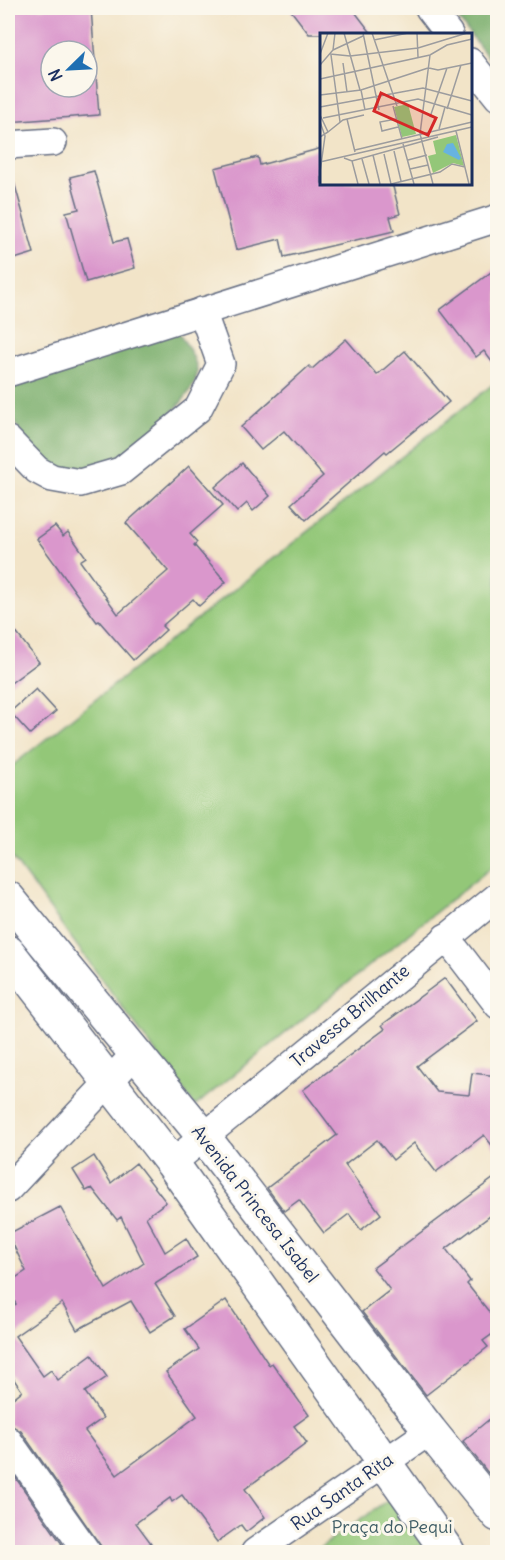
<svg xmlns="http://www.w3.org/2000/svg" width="505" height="1560" font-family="Delius,sans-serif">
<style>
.green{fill:#93c778;stroke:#577b6b;stroke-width:1.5}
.forest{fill:#76ac68;stroke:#486e63;stroke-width:1.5}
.building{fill:#da97cc;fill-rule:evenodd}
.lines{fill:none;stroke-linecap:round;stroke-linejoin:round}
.minor-casing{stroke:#666e83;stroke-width:30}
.secondary-casing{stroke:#666e83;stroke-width:36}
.minor{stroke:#fff;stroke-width:27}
.secondary{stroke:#fff;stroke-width:33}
.labels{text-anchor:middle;stroke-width:6;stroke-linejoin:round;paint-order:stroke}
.street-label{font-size:18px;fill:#1b2f5e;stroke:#fbf7ec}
.park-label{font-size:18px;fill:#3f5d66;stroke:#fbf7ec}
.inset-road{fill:none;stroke:#9c9c9e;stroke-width:1.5}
.view{fill:#d62828;fill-opacity:0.15;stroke:#d62828;stroke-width:3}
.inset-edge{fill:none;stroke:#1b2f5e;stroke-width:3}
</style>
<rect width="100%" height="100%" fill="#fbf7ec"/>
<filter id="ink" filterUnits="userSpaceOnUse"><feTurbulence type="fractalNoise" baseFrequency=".0167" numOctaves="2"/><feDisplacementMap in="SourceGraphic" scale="12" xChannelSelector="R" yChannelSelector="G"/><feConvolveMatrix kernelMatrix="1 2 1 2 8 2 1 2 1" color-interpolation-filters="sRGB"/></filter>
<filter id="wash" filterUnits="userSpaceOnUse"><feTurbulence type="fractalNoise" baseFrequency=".008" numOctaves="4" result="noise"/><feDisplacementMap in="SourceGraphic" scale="24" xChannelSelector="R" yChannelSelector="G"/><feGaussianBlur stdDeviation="1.35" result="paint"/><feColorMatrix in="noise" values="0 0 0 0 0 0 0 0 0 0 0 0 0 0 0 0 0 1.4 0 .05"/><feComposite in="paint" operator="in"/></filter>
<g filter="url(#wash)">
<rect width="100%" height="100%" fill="#f2e4c8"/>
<!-- green -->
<g class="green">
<polygon points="497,381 497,863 195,1106 8,852 8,769"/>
<polygon points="399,1492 440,1552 314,1552"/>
</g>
<!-- forest -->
<g class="forest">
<polygon points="450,8 497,8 497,69"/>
<path d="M179,332C185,344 198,360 197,374C193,404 112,472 81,472C55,471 47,463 31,446C15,428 8,412 8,388Z"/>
</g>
<g id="blocks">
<!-- building -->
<g class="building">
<path d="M8,8H91L99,115L8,122ZM51,51H87V87H51Z"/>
<polygon points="289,8 352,8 372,34 309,34"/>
<polygon points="322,148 322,183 392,183 400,214 390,217 394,231 284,257 280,239 236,250 215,168 258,157 260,165"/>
<polygon points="94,171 114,242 127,239 135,268 86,282 66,212 79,209 70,177"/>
<polygon points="14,182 34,253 8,261 8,183"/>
<polygon points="498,267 498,370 484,351 476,357 440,310"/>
<polygon points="346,339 377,375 405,351 449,402 387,453 385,451 306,520 291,504 323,476 284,431 261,450 241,427 309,366 312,369"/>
<polygon points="242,463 270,496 253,511 247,503 237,512 215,487"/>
<polygon points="189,466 223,505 190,534 197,542 194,545 226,582 199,606 193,599 162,626 166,630 133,660 99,621 97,622 37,539 55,526 63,536 68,532 86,557 80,561 118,614 168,571 126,523"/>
<polygon points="8,622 39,662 8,685"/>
<polygon points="36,689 56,711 30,734 10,712"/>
<polygon points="445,978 477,1021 417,1066 437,1092 469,1095 472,1073 498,1076 498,1153 484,1135 436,1172 414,1143 393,1160 377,1140 345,1165 381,1214 361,1230 349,1214 324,1233 299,1200 284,1211 267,1188 337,1135 303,1090 385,1029 382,1025"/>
<polygon points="94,1156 111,1183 136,1163 166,1202 146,1217 165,1252 186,1238 197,1257 155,1284 175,1316 150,1332 131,1301 77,1330 62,1303 15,1336 43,1376 51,1370 58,1380 92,1355 107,1377 85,1392 103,1418 85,1431 117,1475 197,1416 166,1372 199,1349 185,1329 226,1300 269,1365 272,1363 309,1415 294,1426 307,1443 245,1489 265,1517 246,1532 241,1525 217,1542 182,1495 172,1502 170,1498 136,1523 151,1543 137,1552 105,1552 21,1431 8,1424 8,1402 22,1391 8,1371 8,1310 16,1304 8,1291 8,1283 26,1271 8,1234 60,1207 106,1289 144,1263 121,1217 117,1220 92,1188 86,1191 73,1170"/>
<polygon points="498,1175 498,1210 446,1249 470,1281 467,1284 498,1323 498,1330 483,1341 488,1347 426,1395 362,1312 390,1290 373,1268"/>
<polygon points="498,1412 498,1465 488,1473 463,1441"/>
<polygon points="8,1467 62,1544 52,1552 8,1552"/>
</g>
</g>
</g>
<g filter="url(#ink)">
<use href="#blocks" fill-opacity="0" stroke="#666e83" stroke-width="1.5"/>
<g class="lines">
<defs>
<g id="minor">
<polyline points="429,8 449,34"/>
<polyline points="470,62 498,97"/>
<polyline points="8,145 53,142"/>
<polyline points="8,373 498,218"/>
<polyline points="8,440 37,470 52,478 80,483 121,471 198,409 221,364 202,311"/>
<polyline points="446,937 498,1005"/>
<polyline points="172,1163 498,896"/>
<polyline points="8,1189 135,1054"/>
<polyline points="8,1440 87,1552"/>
<polyline points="255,1552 430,1431"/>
</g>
<g id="secondary">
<polyline points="8,898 204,1137 430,1431 498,1515"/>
<polyline points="8,952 172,1163 448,1552"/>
</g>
</defs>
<!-- minor casing -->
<use href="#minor" class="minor-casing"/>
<!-- secondary casing -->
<use href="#secondary" class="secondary-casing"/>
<!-- minor -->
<use href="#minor" class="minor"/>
<!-- secondary -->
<use href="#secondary" class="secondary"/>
</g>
</g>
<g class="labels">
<!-- street labels -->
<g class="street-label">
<text transform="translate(350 1016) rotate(-40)" y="6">Travessa Brilhante</text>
<text transform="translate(255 1204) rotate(52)" y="6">Avenida Princesa Isabel</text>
<text transform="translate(342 1492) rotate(-35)" y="6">Rua Santa Rita</text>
</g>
<!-- park labels -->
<g class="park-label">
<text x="392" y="1533">Praça do Pequi</text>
</g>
</g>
<!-- overview -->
<g transform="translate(320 33)">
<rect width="152" height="152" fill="#f2e4c8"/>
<path d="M88,71L96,101L82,104L74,74ZM136,102L144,133L133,130L113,140L108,123L116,121L113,108Z" fill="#93c778"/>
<path d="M133,110L141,125L139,127L123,119L127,111Z" fill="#67b3e0"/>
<path class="inset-road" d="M24,0L40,57M43,0L59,77M52,0L77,73M97,0L98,24M54,7L88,0M13,17L43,3M0,21L8,0M10,21L30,23L98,15L147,0M11,22L20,89M110,22L100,101L113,151M23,30L27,59M0,32L13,17L15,0M109,35L118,37L152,30M0,46L110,22L127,12L152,6M41,57L45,77M0,62L41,57L108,35M73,73L82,106M0,74L103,55L152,68M127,76L141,32M0,82L8,99L0,104M110,84L127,35M3,85L98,66L152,82M27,86L35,119M76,86L60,89L62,98L78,94M0,89L5,103L0,139M119,96L125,74M136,98L149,151M8,99L23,87L44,82M83,111L94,151M35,117L152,89M74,118L81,148M64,121L71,151L120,139L132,131L145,134M53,122L60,151M24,125L32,128L118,104M42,126L49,151M88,127L107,122M32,128L38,151M0,129L152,94M90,136L108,132"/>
<path class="view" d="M61,60L116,85L108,102L54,78Z"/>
<rect width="152" height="152" class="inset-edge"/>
</g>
<!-- margin -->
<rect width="505" height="1560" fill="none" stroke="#fbf7ec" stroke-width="30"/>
<!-- north arrow -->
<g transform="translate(69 69) rotate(246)"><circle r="28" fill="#fbf7ec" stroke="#a1a7b3" stroke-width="1.5"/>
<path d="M0-4.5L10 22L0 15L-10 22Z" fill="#1f6fb2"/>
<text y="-9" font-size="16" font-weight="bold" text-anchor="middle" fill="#1b2f5e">N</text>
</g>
</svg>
